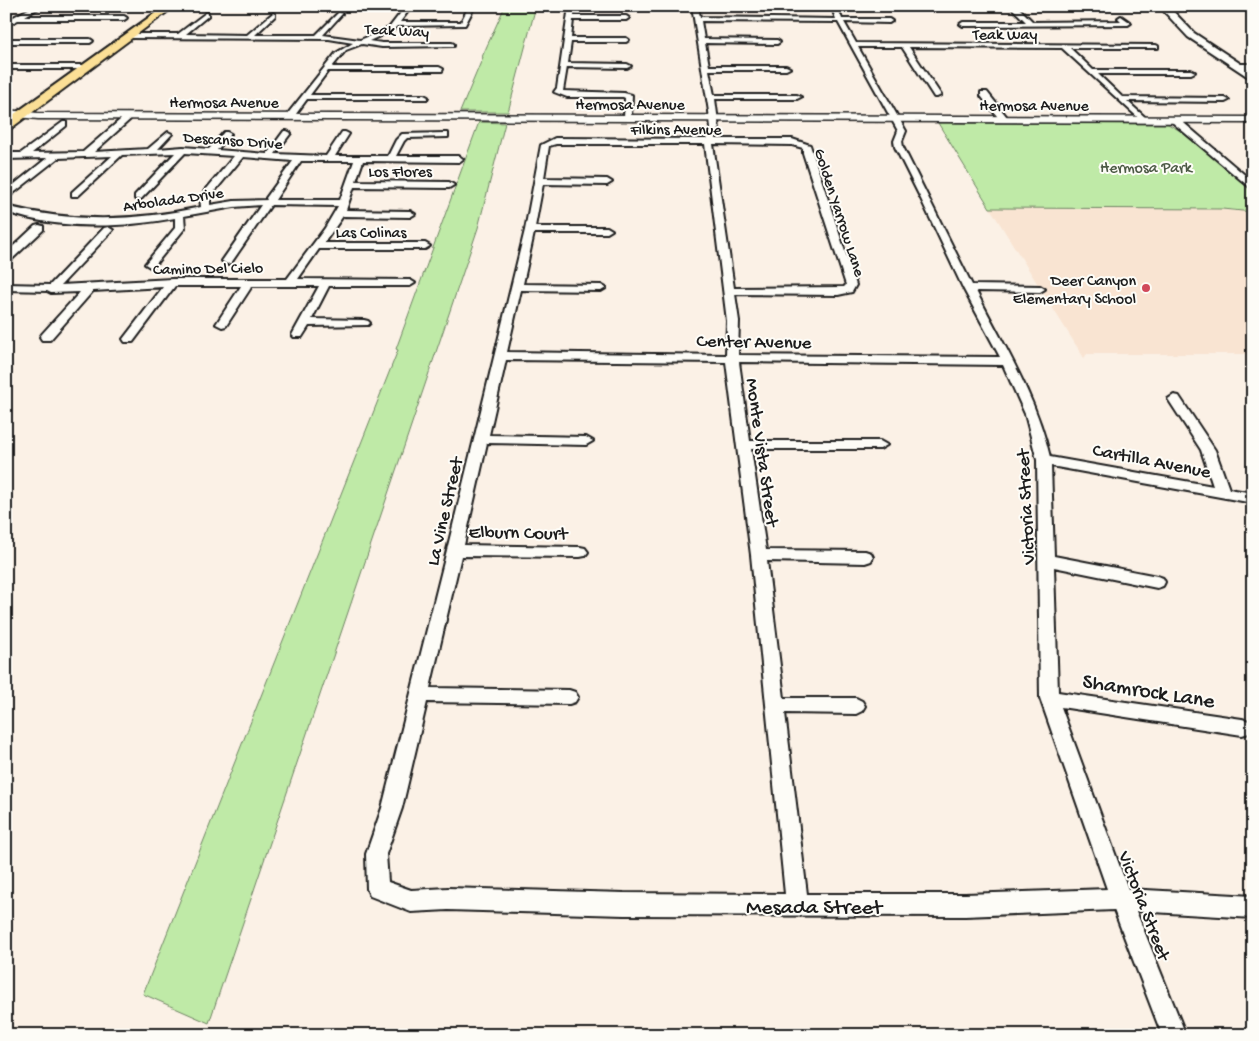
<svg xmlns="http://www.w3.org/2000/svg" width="1259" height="1041" font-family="'Gochi Hand',sans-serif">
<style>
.built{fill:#f9e4d2}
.green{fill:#bfeaa7;stroke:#6e8362}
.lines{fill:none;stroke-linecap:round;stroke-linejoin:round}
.minor-casing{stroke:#1c1c1c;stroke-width:4}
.tertiary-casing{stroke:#1c1c1c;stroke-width:3}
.secondary-casing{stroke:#1c1c1c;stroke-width:4}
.primary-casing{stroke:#1c1c1c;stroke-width:4}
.minor{fill:#fdfcf7;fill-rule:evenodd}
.tertiary{fill:#fdfcf7;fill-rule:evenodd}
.secondary{fill:#fdfcf7;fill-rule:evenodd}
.primary{fill:#fbdf96;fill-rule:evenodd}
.poi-dot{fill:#d1495b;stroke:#fdfcf7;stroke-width:2}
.labels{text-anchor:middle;stroke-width:4;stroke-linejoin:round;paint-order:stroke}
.far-street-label{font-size:16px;fill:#1c1c1c;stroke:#fdfcf7}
.far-park-label{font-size:16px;fill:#4d5a46;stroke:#fdfcf7}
.far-poi-label{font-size:16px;fill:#1c1c1c;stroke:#fdfcf7;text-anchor:end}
.street-label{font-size:19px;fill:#1c1c1c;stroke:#fdfcf7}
.near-street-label{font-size:22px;fill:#1c1c1c;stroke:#fdfcf7}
</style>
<rect width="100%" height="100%" fill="#fbf1e6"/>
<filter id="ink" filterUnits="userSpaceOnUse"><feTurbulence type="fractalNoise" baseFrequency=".02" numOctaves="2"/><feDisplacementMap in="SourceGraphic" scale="10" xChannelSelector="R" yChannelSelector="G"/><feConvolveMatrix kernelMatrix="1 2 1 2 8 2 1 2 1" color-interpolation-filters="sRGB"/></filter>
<g filter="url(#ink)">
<!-- built -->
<polygon class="built" points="990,208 1222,209 1253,212 1253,354 1087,354 1084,358"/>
<!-- green -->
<g class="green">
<polygon points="505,6 536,6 508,112 460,112 483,57 482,57"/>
<polygon points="479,122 505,123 478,228 209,1023 143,994 398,350 396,349"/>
<polygon points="938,123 1168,124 1186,134 1253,192 1253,212 1222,209 990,208"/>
</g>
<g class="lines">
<defs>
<g id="minor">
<polygon points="34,6 42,6 25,16 124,16 127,18 124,20 18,20 6,26 6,21"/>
<polygon points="406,6 412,6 400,22 461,22 469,6 475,6 465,25 397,26 393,30 369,41 382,43 452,43 454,44 454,46 382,47 362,44 346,50 332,67 439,67 443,69 442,71 328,71 310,95 424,95 428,97 427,99 307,99 293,118 290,118 286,116 336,53 353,43 329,39 130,38 127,36 130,34 178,34 207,12 209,15 186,34 247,35 273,13 275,14 275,16 255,35 316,35 339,12 342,14 323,35 360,40 389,28"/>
<polygon points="569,6 575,6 574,16 626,16 629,18 626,20 573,20 571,38 626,38 629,40 626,42 571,42 568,63 627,64 631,66 627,68 567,67 563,91 624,93 632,95 631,120 624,118 625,98 623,97 567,97 554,92 557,88"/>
<path d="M692,6H698L700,17L836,19L833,11L836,6H842L839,11L842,19H889L892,21L889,23L844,22L856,43L1156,45L1158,46V48H1070L1093,70H1191L1195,72L1191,74H1098L1122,97L1225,98L1229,100L1225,102L1127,101L1146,118L1147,120L1143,122L1062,48L909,47L941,95L937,97H934L902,47H858L906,131L902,141L903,147L972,285L1040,286L1045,289L1040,292L976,291C1004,346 1036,396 1050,457L1213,486L1201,450L1168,399L1174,395L1179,396L1215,450L1229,489L1253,493V503L1051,466L1054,556L1157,576L1163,578L1165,582L1163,586L1157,588L1054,567L1058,692L1242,719L1249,721L1251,727L1249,733L1242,735L1061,707L1128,889L1253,896V918L1136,911L1186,1035H1162L1114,910L965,916L624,915L448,910L411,912L370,896L367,889L366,854L382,808L447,550L525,230L541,145L555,138L706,139L711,129L710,118ZM701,21L838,22L898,131L894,141L895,147L921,199L963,288L1000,357L738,355L739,321L735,294L838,295L852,292L856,285L810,145L792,139H715L719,129L715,99H797L801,97L797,95H714L709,70H786L790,68L786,66H709L705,43L777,44L780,42L777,40L704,39ZM556,144H705L727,321L726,355L507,352L521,290L601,291L606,288L601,285L523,284L534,233H607L612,230L607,227H535L543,184L607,185L612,182L607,179L544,178L549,146ZM713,144L792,145L803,148V153L846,285L844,287L734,288ZM506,360L726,362L751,555L785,894L624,893L448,888L411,890L388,882L386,854L402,808L427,702L569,704L575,702L578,697L575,692L569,690L430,688L461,556L580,557L585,556L588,552L585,548L580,547L464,545L487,443L586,445L593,441L586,437L489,435ZM739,362L1003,365L1025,414L1037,460L1040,698L1107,889L965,894H807L785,713L856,714L862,711L865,706L862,701L856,698H784L767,561L865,563L871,561L873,557L871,553L865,551L766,550L751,449H880L887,445L880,441H750Z"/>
<polygon points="1010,6 1017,6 1033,22 1121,21 1118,18 1121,16 1131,23 1128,25 963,26 960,24 963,22 1026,22"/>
<polygon points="6,39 90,39 93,41 90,43 6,43"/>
<polygon points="1234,64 1253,64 1253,68 1237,68 1233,66"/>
<polygon points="6,65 88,65 92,67 88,69 6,69"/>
<polygon points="981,92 987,92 1007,117 1007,121 1001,121 981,96"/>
<path d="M127,114L134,116L94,152L148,149L168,132L172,134L158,149L183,147L209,149L224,132H227L231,134L217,150L267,154L284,131H287L291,133L275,154L326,156L342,132H345L349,134L335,156H388L396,140L402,134L445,133H448V137L407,138L404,141L396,156H459L463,159L459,162L363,161L356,181L449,182L454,185L449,188L354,187L346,210L410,211L415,214L410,217L343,216L324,243H425L430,246L425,249H319L298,279L410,280L415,283L410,286H329L312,319L364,320L368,321L370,323L368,325L309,326L302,337H294L292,335L319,286H252L226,326L222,327L216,324L241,286H175L133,342H125L123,339L163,287L93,291L50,340H42L40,337L42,334L80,292L51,293L47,291L6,290V284L50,285L104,228L108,227L113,230L61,285L172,279H287L325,228L338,206L271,205L231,263L227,264L222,261L261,205L234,207L184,216L185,228L154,266L150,267L145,264L175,228V218C121,228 59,230 6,212V206C72,223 135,221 201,207L200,197L234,156L185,153L141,199H135V195L175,153L122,155L78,196H72V192L112,156L58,158L6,199V191L47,158L6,159V153H21L63,122H66V126L32,153L83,152ZM243,157L293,161L266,198L267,200L234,201L210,205V197ZM301,161H354L340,200H275Z"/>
<polygon points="1172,118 1178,118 1253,182 1253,190 1172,122"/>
<polygon points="39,225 43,226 43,230 10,261 6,262 6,253 35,226"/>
</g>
<polygon id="tertiary" points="6,110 38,113 1253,117 1253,123 38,119 6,116"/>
<polygon id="secondary" points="1159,6 1168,6 1194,33 1253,72 1253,80 1188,37"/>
<polygon id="primary" points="165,6 175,6 10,129 6,130 6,120"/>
</defs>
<!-- minor casing -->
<use href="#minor" class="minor-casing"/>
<!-- tertiary casing -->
<use href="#tertiary" class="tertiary-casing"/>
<!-- secondary casing -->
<use href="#secondary" class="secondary-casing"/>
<!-- primary casing -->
<use href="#primary" class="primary-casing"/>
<!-- minor -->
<use href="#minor" class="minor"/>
<!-- tertiary -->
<use href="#tertiary" class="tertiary"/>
<!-- secondary -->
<use href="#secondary" class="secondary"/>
<!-- primary -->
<use href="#primary" class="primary"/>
</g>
</g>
<!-- markers -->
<circle class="poi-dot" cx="1146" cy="288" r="5"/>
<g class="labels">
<!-- far-street labels -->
<g class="far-street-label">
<text transform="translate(397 29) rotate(3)" y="6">Teak Way</text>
<text x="1005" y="39">Teak Way</text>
<text x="224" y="107">Hermosa Avenue</text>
<text x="630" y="109">Hermosa Avenue</text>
<text x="1034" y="110">Hermosa Avenue</text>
<text x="676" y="134">Filkins Avenue</text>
<text transform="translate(233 139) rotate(4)" y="6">Descanso Drive</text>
<text x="400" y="176">Los Flores</text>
<text transform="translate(173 198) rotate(-8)" y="6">Arbolada Drive</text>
<text transform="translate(841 212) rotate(72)" y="6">Golden Yarrow Lane</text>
<text x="371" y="237">Las Colinas</text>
<text transform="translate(208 267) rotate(-1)" y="6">Camino Del Cielo</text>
</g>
<!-- far-park labels -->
<g class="far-park-label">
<text x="1146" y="172">Hermosa Park</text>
</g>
<!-- far-poi labels -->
<g class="far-poi-label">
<text x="1136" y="285">Deer Canyon<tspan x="1136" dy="18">Elementary School</tspan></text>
</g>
<!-- street labels -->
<g class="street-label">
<text transform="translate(754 340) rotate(1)" y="7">Center Avenue</text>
<text transform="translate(764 452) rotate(82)" y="7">Monte Vista Street</text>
<text transform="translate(1152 459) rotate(11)" y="7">Cartilla Avenue</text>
<text transform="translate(1024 507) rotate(-93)" y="7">Victoria Street</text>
<text transform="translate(443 511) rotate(-77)" y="7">La Vine Street</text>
<text transform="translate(518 531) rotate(1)" y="7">Elburn Court</text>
<text transform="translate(1146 905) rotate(69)" y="7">Victoria Street</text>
</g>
<!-- near-street labels -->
<g class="near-street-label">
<text transform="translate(1149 689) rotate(9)" y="8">Shamrock Lane</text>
<text x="814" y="913">Mesada Street</text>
</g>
</g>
<!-- margin -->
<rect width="1259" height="1041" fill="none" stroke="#fdfcf7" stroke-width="25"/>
<rect x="12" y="12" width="1234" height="1016" fill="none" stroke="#1c1c1c" stroke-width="2" filter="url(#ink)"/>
</svg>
